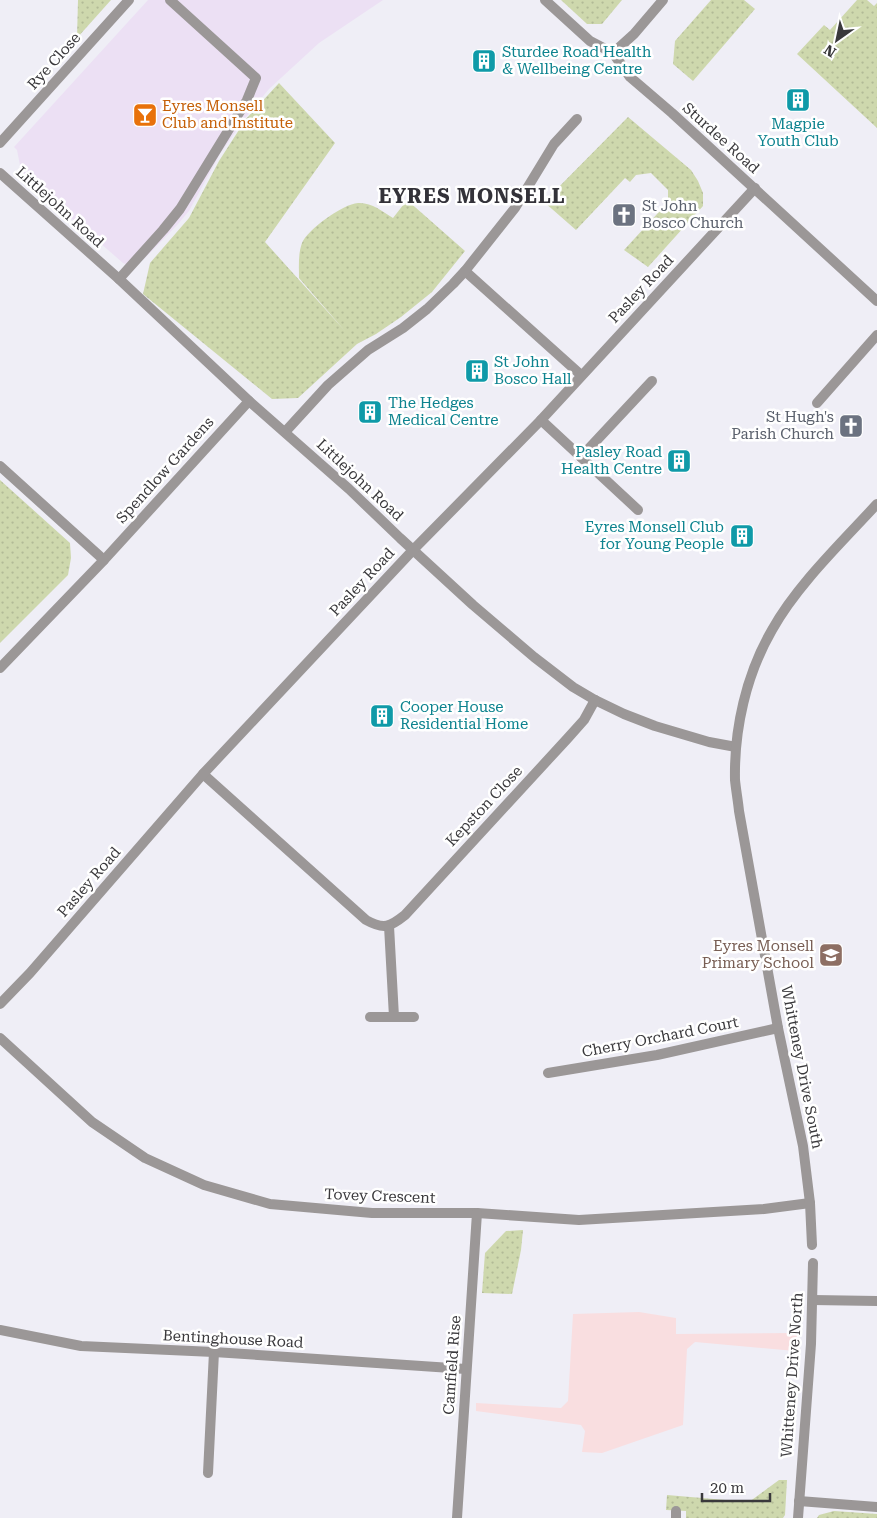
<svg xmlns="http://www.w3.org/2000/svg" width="877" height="1518" font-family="'Roboto Serif',serif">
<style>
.commercial{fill:#ece0f4}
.industrial{fill:#f9dee0}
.grass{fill:url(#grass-dots)}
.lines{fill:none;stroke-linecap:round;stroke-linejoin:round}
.service{stroke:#9b9797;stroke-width:10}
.minor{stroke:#9b9797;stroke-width:10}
.tertiary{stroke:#9b9797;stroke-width:10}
.labels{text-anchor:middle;stroke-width:5;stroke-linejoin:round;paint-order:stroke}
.culture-label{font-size:15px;fill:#0d838f;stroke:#fff;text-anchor:start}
.street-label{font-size:15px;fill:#3a393c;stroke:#fff}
.food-label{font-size:15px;fill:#c56008;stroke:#fff;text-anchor:start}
.worship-label{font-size:15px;fill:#5b616d;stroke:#fff;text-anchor:start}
.education-label{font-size:15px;fill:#785e54;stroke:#fff;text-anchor:end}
.district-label{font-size:20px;font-weight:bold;letter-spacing:1px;fill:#333239;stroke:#fff}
</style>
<defs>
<pattern id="grass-dots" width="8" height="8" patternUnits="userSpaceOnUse" patternTransform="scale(1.25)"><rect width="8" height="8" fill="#ced8ad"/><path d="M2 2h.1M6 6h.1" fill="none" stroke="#b2ba96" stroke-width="1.8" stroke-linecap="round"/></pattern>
</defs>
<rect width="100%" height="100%" fill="#efeef6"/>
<!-- commercial -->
<polygon class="commercial" points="148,0 383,0 319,43 269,89 245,118 220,154 189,211 178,224 146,257 140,262 128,265 123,263 22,175 17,150 14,147"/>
<!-- industrial -->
<polygon class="industrial" points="639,1312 676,1318 676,1334 797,1333 795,1351 695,1342 687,1349 683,1425 602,1453 582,1452 585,1431 581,1425 476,1411 476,1403 561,1408 568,1401 573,1314"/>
<!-- grass -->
<g class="grass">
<polygon points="78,0 111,0 77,38"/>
<polygon points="561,0 622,0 602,24 587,24"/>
<polygon points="711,0 744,0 755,9 693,81 673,64 675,41"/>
<polygon points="857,0 867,0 874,6 877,3 877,128 797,54 824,25 830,30"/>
<path d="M279,83L335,143L265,242L345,331L299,278C299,266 298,254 302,243C308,229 343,204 358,203C371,202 382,211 393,218L407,200L465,251L432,292L401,317L376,334L357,344L298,398L272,399L143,294L150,263L189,218L219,161L246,119Z"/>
<polygon points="628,117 691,170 698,181 703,193 703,206 648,267 624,250 668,202 668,190 651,173 636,175 630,182 625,178 576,230 544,202"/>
<polygon points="0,480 70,543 71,558 68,575 0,643"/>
<polygon points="523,1230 521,1250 512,1294 482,1293 485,1253 506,1231"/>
<polygon points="779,1480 787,1480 785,1515 783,1518 686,1518 686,1511 666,1510 667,1495 749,1502"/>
<polygon points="834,1511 877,1514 877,1518 817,1518 819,1515"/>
</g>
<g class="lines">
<!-- service -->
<g class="service">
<polyline points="465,271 581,375"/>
<polyline points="119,279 163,230 180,209 247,100 256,78 170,0"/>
<polyline points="285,432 328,385 368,350 403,328 427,309 453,284 465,271 515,208 554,144 577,119"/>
<polyline points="581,457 652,381"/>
<polyline points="548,1073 657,1055 778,1028"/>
</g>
<!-- minor -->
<g class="minor">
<polyline points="0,143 129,0"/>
<polyline points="0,173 119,279 249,401 349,489 400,538 473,605 534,657 573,687 595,700 624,714 655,726 709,742 736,747"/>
<polyline points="817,403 877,335"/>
<polyline points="541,420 638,510"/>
<polyline points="0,466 104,560"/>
<polyline points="0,668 104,560 249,401"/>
<path d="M203,774L366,920C384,930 390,927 405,915L567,739L584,720L595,700"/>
<polyline points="389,926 394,1017"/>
<polyline points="0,1004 30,973 203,774 414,549 541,420 755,188"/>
<polyline points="370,1017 414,1017"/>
<polyline points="0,1038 92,1122 145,1158 204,1185 270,1204 372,1213 477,1213 579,1220 764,1209 810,1203"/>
<path d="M812,1245L810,1203L803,1146L778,1028L739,811C738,801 736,790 735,780C734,729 746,675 772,630C797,585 842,542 877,504"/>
<polyline points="813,1300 877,1301"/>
<polyline points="0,1330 81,1346 214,1352 466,1369"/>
<polyline points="208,1473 214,1352"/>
<polyline points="799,1501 877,1507"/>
<polyline points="457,1518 477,1213"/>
<polyline points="676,1518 676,1511"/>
<polyline points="798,1518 811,1344 813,1263"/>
</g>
<!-- tertiary -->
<g class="tertiary">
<polyline points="545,0 590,41 613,53 630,77 672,113 877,301"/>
<polyline points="613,53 634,34 663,0"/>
</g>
</g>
<!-- icons -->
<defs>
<symbol id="building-square" viewBox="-11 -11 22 22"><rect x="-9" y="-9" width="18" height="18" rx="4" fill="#0f9aa8" stroke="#fff"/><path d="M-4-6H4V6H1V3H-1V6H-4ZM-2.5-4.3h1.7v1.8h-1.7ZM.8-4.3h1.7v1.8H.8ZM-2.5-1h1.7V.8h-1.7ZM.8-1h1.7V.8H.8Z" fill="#fff"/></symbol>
<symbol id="bar-square" viewBox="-11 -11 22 22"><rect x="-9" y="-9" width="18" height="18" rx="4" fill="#e8710a" stroke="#fff"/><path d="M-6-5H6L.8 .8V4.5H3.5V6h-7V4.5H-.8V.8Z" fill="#fff"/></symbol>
<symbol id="church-square" viewBox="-11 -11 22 22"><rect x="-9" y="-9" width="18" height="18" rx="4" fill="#6b7280" stroke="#fff"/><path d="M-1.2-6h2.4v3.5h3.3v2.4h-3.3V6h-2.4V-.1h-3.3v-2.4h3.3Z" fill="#fff"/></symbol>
<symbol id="school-square" viewBox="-11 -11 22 22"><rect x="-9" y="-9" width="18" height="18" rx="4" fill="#8d6e63" stroke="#fff"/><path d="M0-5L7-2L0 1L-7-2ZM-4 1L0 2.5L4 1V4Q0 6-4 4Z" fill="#fff"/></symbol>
</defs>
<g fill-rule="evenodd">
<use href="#building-square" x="470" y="47" width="28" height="28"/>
<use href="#building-square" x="784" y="86" width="28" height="28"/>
<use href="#bar-square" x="131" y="101" width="28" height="28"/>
<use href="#church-square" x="610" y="201" width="28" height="28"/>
<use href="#building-square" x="463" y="357" width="28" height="28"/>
<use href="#building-square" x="356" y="398" width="28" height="28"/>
<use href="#church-square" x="837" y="412" width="28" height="28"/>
<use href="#building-square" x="665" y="447" width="28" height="28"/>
<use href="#building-square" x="728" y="522" width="28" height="28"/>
<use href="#building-square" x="368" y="702" width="28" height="28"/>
<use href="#school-square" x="817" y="941" width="28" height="28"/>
</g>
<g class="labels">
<!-- culture labels -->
<g class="culture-label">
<text x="502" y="57">Sturdee Road Health<tspan x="502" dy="17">&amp; Wellbeing Centre</tspan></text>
<text x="798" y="129" text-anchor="middle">Magpie<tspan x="798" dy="17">Youth Club</tspan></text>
<text x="494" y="367">St John<tspan x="494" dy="17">Bosco Hall</tspan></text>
<text x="388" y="408">The Hedges<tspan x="388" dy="17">Medical Centre</tspan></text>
<text x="662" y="457" text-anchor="end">Pasley Road<tspan x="662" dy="17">Health Centre</tspan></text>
<text x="724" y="532" text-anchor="end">Eyres Monsell Club<tspan x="724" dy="17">for Young People</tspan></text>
<text x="400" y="712">Cooper House<tspan x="400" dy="17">Residential Home</tspan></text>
</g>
<!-- street labels -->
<g class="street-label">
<text transform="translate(54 61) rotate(-48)" y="5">Rye Close</text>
<text transform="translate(721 138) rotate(42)" y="5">Sturdee Road</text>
<text transform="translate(60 207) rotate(42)" y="5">Littlejohn Road</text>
<text transform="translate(641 289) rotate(-47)" y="5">Pasley Road</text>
<text transform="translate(165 470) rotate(-48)" y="5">Spendlow Gardens</text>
<text transform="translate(360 480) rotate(43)" y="5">Littlejohn Road</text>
<text transform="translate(362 582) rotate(-47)" y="5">Pasley Road</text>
<text transform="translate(484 806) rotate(-47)" y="5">Kepston Close</text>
<text transform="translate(89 882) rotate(-49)" y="5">Pasley Road</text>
<text transform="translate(660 1037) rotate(-11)" y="5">Cherry Orchard Court</text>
<text transform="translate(802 1067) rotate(79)" y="5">Whitteney Drive South</text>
<text transform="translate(380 1196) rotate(2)" y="5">Tovey Crescent</text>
<text transform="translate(233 1339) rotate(3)" y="5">Bentinghouse Road</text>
<text transform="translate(452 1365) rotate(-86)" y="5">Camfield Rise</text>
<text transform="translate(792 1375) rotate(-86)" y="5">Whitteney Drive North</text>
</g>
<!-- food labels -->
<g class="food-label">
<text x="162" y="111">Eyres Monsell<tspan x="162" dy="17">Club and Institute</tspan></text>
</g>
<!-- worship labels -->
<g class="worship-label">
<text x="642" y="211">St John<tspan x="642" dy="17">Bosco Church</tspan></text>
<text x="834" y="422" text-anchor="end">St Hugh's<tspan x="834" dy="17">Parish Church</tspan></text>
</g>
<!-- education labels -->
<g class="education-label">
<text x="814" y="951">Eyres Monsell<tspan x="814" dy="17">Primary School</tspan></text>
</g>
<!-- district labels -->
<g class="district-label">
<text x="472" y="203">EYRES MONSELL</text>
</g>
</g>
<!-- north arrow -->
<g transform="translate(837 40) rotate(213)" stroke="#ffffff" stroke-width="4" paint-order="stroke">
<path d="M0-4L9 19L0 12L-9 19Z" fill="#3a393c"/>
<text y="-8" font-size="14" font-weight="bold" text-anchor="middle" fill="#3a393c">N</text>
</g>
<!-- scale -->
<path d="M702 1493v8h68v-8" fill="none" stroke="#3a393c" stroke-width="2.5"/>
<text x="710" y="1493" font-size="15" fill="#3a393c" stroke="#ffffff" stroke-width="4" paint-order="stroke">20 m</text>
</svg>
